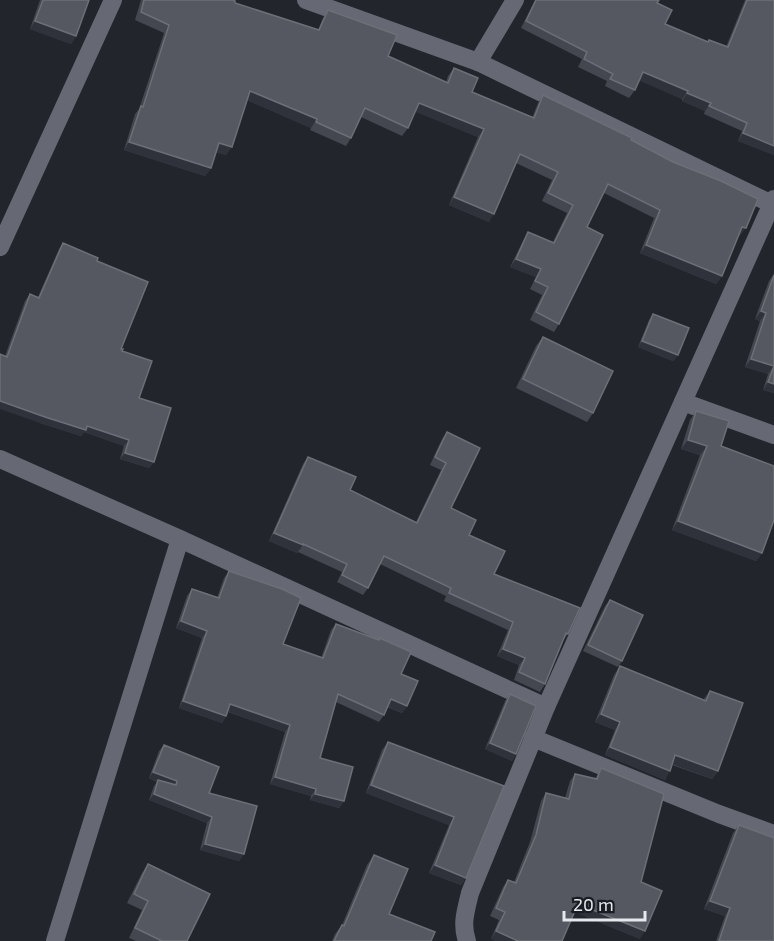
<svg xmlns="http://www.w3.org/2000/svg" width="774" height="941" font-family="'Exo 2',sans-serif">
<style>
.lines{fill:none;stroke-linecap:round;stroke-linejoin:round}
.street{stroke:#666973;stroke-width:18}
.wall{fill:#454750}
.shaded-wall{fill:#30323b}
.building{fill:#565861;stroke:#6d6f77;stroke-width:1.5}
</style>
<rect width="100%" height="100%" fill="#23252d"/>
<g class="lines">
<!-- street -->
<g class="street">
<polyline points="306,0 478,62 772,204"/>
<polyline points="478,62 515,0"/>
<polyline points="0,247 113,0"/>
<polyline points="683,402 774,435"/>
<polyline points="0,459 180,539 546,707"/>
<polyline points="533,738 719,814 774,834"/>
<polyline points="55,941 180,539"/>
<path d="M467,941C461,924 466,910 470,893L546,707L774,199"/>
</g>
</g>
<!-- wall -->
<g class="wall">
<polygon points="40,0 89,0 76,36 71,44 30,29"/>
<polygon points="141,0 233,0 235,3 318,30 323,18 328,10 388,56 446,82 448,76 454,68 472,92 532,118 538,103 543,95 631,140 740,236 738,236 722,276 716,284 640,253 654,218 604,193 587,227 559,324 554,332 530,320 542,295 530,289 536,277 510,267 523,241 528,232 553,242 567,213 542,201 552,180 516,163 489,222 449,205 478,137 415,111 408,128 402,136 361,117 351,138 346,146 310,130 311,128 247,100 226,155 216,152 211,168 205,176 124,150 135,114 139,109 164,33 135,20"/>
<polygon points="535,0 659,0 657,3 665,24 708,42 709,40 726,47 745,0 774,0 774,155 738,141 742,131 704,114 705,111 682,101 682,99 639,80 635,90 629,98 605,86 607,81 578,67 582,59 521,28"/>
<polygon points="63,243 97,261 121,349 139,398 154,462 149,468 120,459 124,446 84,432 81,436 40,423 5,356 25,301 30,294 38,297 59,249"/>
<polygon points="774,274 774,393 763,390 768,374 745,367 760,321 755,319 769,281"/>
<polygon points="653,314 678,355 673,361 638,347 649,320"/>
<polygon points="543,337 593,413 587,422 516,388 536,346"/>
<polygon points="696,411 721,446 762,553 756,561 672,530 700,455 681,449 690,420"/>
<polygon points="447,432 451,508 494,574 568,634 562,642 545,684 540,692 514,680 519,665 497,656 508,630 444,601 446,596 380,564 368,588 363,595 337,582 342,572 298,552 297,553 269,541 303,464 308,457 350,490 416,522 441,470 430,465 442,439"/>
<polygon points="229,571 283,644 321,658 331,630 336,624 401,674 407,706 402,713 387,707 384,715 379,722 336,702 320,758 344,801 339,808 310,800 311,796 270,784 285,732 228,712 226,716 222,723 179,708 202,638 176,628 187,596 192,589 217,598 224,578"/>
<polygon points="610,600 622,661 618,667 583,651 605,606"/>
<polygon points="620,666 703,700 710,691 718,771 712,779 672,765 665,780 605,755 615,730 595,722 614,675"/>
<polygon points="510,694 516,754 512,761 485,749 505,701"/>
<polygon points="388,742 504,786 466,878 461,885 429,873 449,825 366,793 382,750"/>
<polygon points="164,745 209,793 244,854 239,861 200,850 207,823 149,800 154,786 157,782 149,778 159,751"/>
<polygon points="601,768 641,882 640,939 575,912 491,939 499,920 490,916 503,887 508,880 514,882 530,842 541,801 546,793 565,798 570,781 575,774 595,779"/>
<polygon points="739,825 774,941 716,941 725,916 704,909 733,833"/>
<polygon points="374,855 389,914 431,941 332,941 335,934 342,925 367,865"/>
<polygon points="148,864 187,941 136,941 129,938 142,910 127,903 142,873"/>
</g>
<!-- shaded-wall -->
<g class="shaded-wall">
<polygon points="35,21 76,36 71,44 30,29"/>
<polygon points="643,72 688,91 682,99 638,80"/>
<polygon points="250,91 317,119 311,128 244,99"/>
<polygon points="687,93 711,103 705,111 682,101"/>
<polygon points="419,103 484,129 478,137 413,111"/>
<polygon points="743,133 774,146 774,155 738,141"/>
<polygon points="129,142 211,168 205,176 124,150"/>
<polygon points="219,143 232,147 226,155 213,151"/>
<polygon points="454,197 494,214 489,222 449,205"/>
<polygon points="742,227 746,228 740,236 736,235"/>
<polygon points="646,245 722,276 716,284 640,253"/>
<polygon points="516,259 541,269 536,277 510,267"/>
<polygon points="761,311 766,313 760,321 755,319"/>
<polygon points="642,341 678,355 673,361 638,347"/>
<polygon points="751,359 774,366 768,374 745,367"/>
<polygon points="768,382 774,384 774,393 763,390"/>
<polygon points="0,401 87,426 129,440 124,446 84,432 81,436 40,423 0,409"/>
<polygon points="688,440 707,446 700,455 681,449"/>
<polygon points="125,453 154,462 149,468 120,459"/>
<polygon points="678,521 762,553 756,561 672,530"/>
<polygon points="274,533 303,545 297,553 269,541"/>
<polygon points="181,621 207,631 202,638 176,628"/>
<polygon points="503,649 525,658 519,665 497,656"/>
<polygon points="391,699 407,706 402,713 386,706"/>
<polygon points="183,701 226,716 222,723 179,708"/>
<polygon points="230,704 290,725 285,732 226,711"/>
<polygon points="601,714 620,722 615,730 595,722"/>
<polygon points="490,743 516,754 512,761 485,749"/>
<polygon points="610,747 670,771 665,780 605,755"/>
<polygon points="675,755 718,771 712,779 669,763"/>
<polygon points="153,772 177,781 173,788 149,778"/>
<polygon points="275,777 316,789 311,796 270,784"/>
<polygon points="371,785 454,817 449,825 366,793"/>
<polygon points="154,794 212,817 207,823 149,800"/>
<polygon points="315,794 344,801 339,808 310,800"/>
<polygon points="205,844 244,854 239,861 200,850"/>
<polygon points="435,865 466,878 461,885 429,873"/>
<polygon points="710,901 730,908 725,916 704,909"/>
<polygon points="578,904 645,931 640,939 573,911"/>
<polygon points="496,931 518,941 495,941 491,939"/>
</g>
<!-- building -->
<g class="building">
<polygon points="43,0 89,0 76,36 35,21"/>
<polygon points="144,0 233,0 235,1 235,3 319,30 328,10 397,35 388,56 448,83 454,68 478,78 472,92 534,118 543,95 632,138 631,140 673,162 721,181 758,199 746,228 742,227 722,276 646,245 660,210 608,184 587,227 603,235 559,324 536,312 548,287 535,281 541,269 516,259 528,232 554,243 573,205 548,193 558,172 520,154 494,214 454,197 484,129 419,103 408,128 365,108 351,138 316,122 317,119 250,91 232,147 219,143 211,168 129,142 141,106 143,107 169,25 141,12"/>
<polygon points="536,0 659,0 657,3 672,10 665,24 708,42 709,40 728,47 747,0 774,0 774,146 743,133 747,123 709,106 711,103 687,93 688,91 643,72 635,90 610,79 613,74 584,59 587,52 526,21"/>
<polygon points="63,243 98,258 97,261 148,282 121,349 123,349 122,351 152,361 139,398 171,408 154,462 125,453 129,440 87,426 86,430 45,417 0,401 0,354 7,357 30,294 39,298"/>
<polygon points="774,275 774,384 768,382 774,366 751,359 766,313 761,311"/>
<polygon points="653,314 689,328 678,355 642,341"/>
<polygon points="543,337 613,371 593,413 523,379"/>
<polygon points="696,411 729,421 721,446 774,466 774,520 762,553 678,521 707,446 688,440"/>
<polygon points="447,432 480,448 451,508 476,520 469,535 505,551 494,574 580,608 568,634 566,633 545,684 519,672 525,658 503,649 513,622 449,593 451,588 384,556 368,588 342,575 347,564 303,544 303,545 274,533 308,457 356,477 350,490 417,523 446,463 435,457"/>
<polygon points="229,571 282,589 301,598 283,644 323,658 336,624 379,640 380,638 411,652 401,674 418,681 407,706 391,699 384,715 338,694 320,758 353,767 344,801 315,794 316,789 275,777 290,725 230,704 226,716 183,701 207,631 181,621 192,589 219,598"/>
<polygon points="610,600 643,615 622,661 588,645"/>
<polygon points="620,666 706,701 710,691 743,703 718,771 675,755 670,771 610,747 620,722 601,714"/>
<polygon points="510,694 536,706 516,754 490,743"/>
<polygon points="388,742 504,786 466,878 435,865 454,817 371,785"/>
<polygon points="164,745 219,767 209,793 257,806 244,854 205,844 212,817 154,794 158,780 176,785 177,781 153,772"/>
<polygon points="601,768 664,794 641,882 662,891 645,931 578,904 562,941 518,941 496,931 505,912 496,908 508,880 516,883 536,835 546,793 569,799 575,774 597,779"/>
<polygon points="739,825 774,838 774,941 719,941 730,908 710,901"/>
<polygon points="374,855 408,869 389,914 435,932 431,941 334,941 342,925 344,926"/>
<polygon points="148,864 210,894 187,941 162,941 135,928 148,901 134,894"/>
</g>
<!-- scale -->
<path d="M564 911v9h81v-9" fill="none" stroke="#e6e8ed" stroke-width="3"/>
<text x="573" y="911" font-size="18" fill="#e6e8ed" stroke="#1a1c24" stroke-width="4.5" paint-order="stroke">20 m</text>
</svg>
